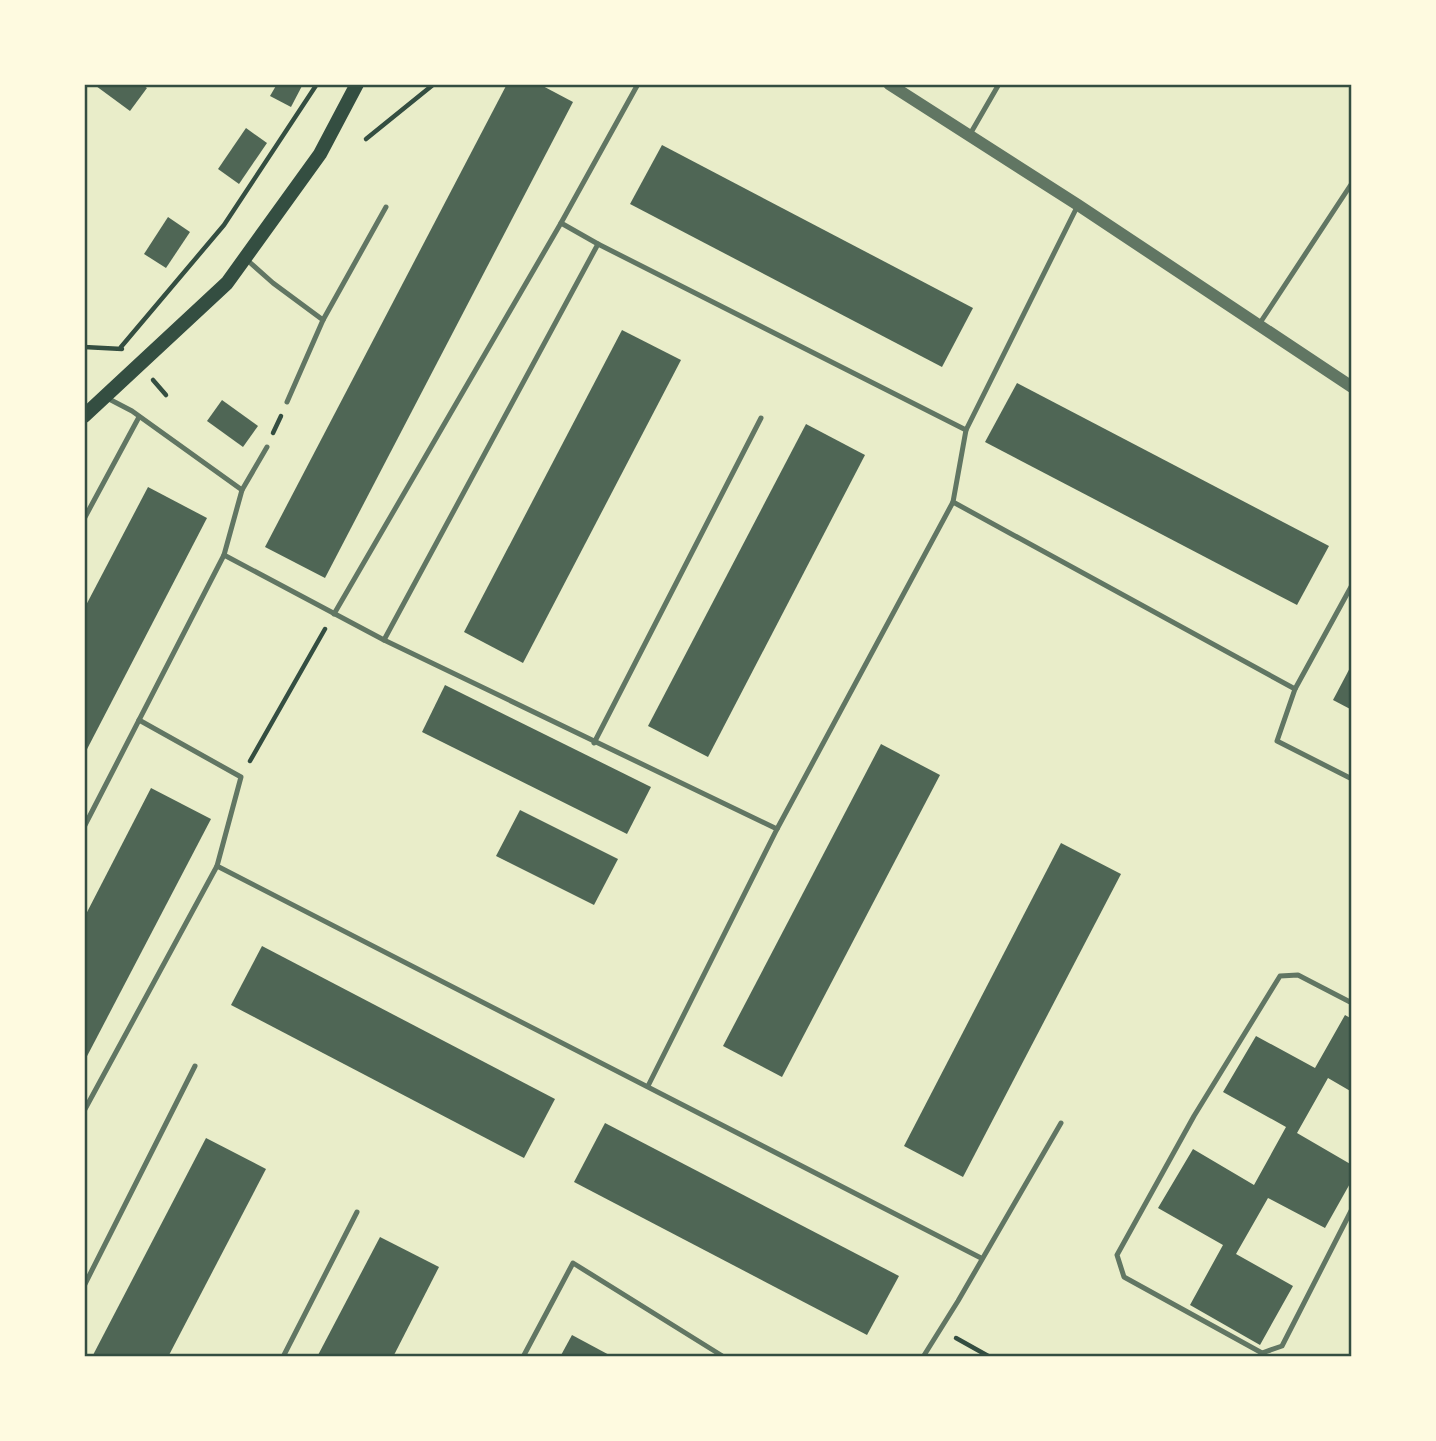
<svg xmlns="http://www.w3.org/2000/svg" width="1436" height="1441" font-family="Ubuntu,sans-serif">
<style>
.building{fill:#4f6655}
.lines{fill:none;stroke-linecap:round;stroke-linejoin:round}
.path{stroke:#344e41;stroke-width:4.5}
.service{stroke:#617663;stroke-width:5}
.tertiary{stroke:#617663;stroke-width:12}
.secondary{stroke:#344e41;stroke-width:14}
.neatline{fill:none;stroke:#344e41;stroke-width:2.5}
</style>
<rect width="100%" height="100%" fill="#e9edc9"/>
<!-- building -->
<g class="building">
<polygon points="97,84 141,84 147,88 130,111 96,86"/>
<polygon points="277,84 303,84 291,107 270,96"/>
<polygon points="507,84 539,84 573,102 325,578 265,547"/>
<polygon points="246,128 267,143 239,184 218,169"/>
<polygon points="662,145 973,308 942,367 630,204"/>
<polygon points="168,217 190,232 166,268 144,254"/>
<polygon points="622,330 681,360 523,663 464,632"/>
<polygon points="1017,383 1329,546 1297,605 985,442"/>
<polygon points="222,400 258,426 243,447 207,421"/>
<polygon points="806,424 865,455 708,757 648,726"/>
<polygon points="148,487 207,518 84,755 84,609"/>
<polygon points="1352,664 1352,710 1333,700"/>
<polygon points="445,685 651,787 627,834 422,732"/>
<polygon points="881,744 940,775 782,1077 723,1046"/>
<polygon points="151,788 211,819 84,1062 84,918"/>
<polygon points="520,810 618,859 594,905 496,856"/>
<polygon points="1061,843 1121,874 963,1177 904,1146"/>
<polygon points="262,946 555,1099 524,1158 231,1005"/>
<polygon points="1345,1015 1352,1019 1352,1092 1328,1078 1297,1133 1352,1165 1352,1180 1325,1228 1268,1198 1236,1254 1293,1286 1260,1345 1190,1305 1223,1245 1158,1208 1193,1149 1254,1185 1286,1127 1223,1092 1256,1036 1315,1068"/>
<polygon points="605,1123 899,1276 867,1335 574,1182"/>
<polygon points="206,1138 266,1169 168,1357 92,1357"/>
<polygon points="380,1237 439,1267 393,1357 317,1357"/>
<polygon points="572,1335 613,1357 560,1357"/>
</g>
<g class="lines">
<!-- path -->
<g class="path">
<polyline points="366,139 434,84"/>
<polyline points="84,347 122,349"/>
<polyline points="121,347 224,225 317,84"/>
<polyline points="153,380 166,395"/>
<polyline points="273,433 281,416"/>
<polyline points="250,761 325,629"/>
<polyline points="956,1338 990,1357"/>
</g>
<!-- service -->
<g class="service">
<polyline points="969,136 999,84"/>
<polyline points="1078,205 966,430 953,502 1295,689"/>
<polyline points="598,244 561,223 638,84"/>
<polyline points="247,260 273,283 323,320 386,207"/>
<polyline points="1258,326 1352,183"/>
<polyline points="107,398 132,411 242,490 224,555 384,640 777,829 648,1086"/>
<polyline points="287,402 323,320"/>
<polyline points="242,490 267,447"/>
<polyline points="84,519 139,417"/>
<polyline points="1352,585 1295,689 1277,741 1352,779"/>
<polyline points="334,614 561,223"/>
<polyline points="384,640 598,244 966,430"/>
<polyline points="594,743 761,418"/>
<polyline points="84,827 224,555"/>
<polyline points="777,829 953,502"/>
<polyline points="217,866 981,1258"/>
<polyline points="1352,1003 1298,975 1280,976 1194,1116 1117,1255 1124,1277 1262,1353 1282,1346 1352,1209"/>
<polyline points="84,1111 217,866 241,777 139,720"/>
<polyline points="84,1286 195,1066"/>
<polyline points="283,1357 357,1212"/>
<polyline points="523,1357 573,1263 724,1357"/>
<polyline points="923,1357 958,1301 1061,1123"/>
</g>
<!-- tertiary -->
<polyline class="tertiary" points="889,84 1078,205 1352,387"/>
<!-- secondary -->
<polyline class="secondary" points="84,416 227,283 320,154 357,84"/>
</g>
<!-- border -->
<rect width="1436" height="1441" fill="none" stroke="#fefae0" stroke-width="172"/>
<rect x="86" y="86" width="1264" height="1269" class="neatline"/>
</svg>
